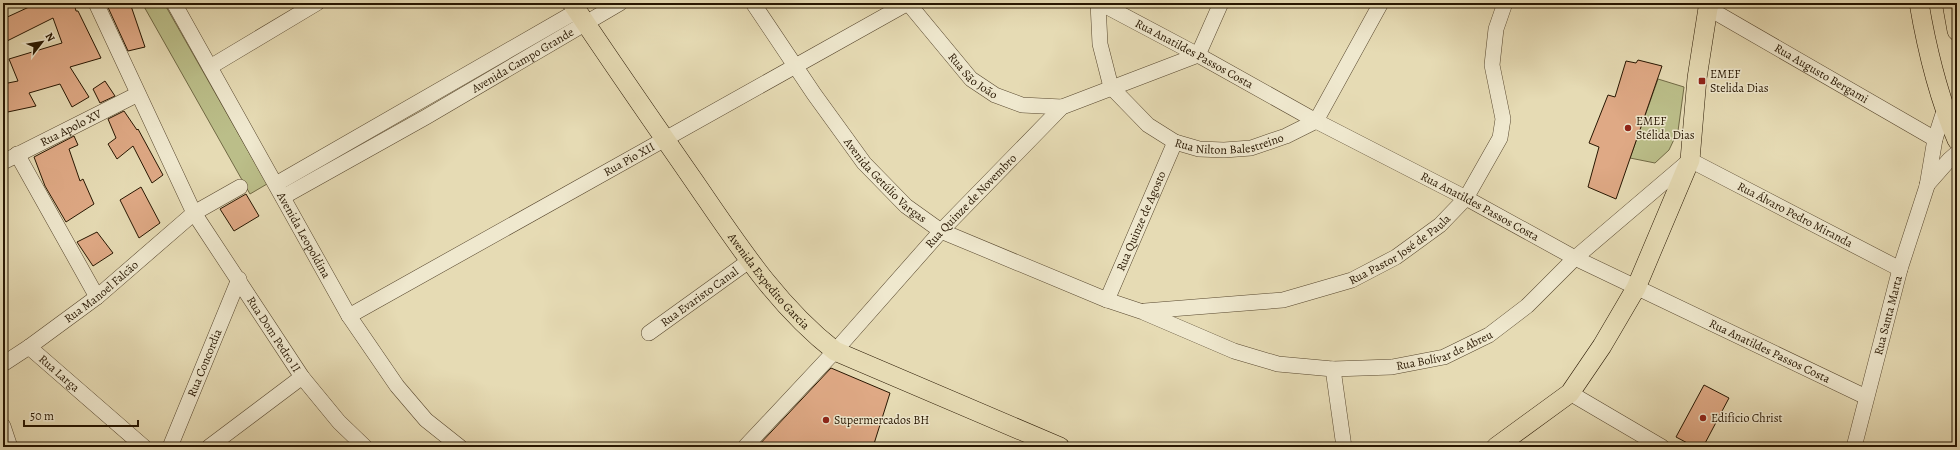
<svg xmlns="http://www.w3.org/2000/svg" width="1960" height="450" font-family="Alegreya,serif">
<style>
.green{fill:#bbbe89;stroke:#716a45}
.building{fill:#dfa985;stroke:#271601}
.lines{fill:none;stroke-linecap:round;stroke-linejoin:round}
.minor-casing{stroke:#57472e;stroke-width:16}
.major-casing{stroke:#271601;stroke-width:20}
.minor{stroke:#efe8ce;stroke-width:15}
.major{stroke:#e6dbb4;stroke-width:19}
.poi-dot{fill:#8f2418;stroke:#efe8ce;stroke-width:1.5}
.labels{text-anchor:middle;stroke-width:3;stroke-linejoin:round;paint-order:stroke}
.street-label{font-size:12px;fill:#271601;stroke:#efe8ce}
.poi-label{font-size:12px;fill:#271601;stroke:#efe8ce;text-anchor:start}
</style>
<rect width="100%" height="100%" fill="#e6dbb4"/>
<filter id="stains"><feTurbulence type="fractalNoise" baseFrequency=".005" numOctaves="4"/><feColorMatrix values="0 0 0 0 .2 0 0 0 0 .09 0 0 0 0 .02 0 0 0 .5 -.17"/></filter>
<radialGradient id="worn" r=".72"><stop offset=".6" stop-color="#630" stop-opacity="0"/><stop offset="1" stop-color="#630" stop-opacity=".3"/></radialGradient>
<!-- green -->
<g class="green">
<polygon points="142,3 164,3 267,184 250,194"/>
<polygon points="1658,79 1684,87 1678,131 1669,150 1655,163 1630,158"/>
</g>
<!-- building -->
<g class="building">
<polygon points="27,3 74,3 76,11 78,11 101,58 70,67 89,97 72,107 60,84 29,93 36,106 3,113 3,84 18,81 9,59 62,43 53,18 3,43 3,19 29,7"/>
<polygon points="106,3 130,3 145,47 128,51"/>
<polygon points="1638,60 1662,66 1616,199 1588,187 1599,147 1589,143 1608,95 1615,97 1626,61 1636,63"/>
<polygon points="105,81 115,96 100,103 93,89"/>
<polygon points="124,111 137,130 138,129 163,175 152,183 133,146 117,159 108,144 116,138 108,119"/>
<polygon points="74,136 78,145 69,149 80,181 83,179 94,204 66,222 45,186 34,157"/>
<polygon points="141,187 160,223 139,238 120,200"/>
<polygon points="246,194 259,216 234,231 220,209"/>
<polygon points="97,232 113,253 93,266 77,242"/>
<polygon points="831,368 890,393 873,447 757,447"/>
<polygon points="1704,385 1729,398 1703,447 1695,447 1676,437"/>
</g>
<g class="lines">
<defs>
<g id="minor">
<path id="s1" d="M96,3L194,213L302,377L339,422L365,447"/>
<path id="s2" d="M174,3L349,316L397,386L426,420L460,447"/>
<path id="s3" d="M753,3L814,94L864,163L906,206L941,231L1107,300L1143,312L1234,351L1278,364L1333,369L1392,367L1444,357L1489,335L1527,306L1575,258L1690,160L1900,269"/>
<path id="s4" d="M908,3L971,79L995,95L1022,105L1062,107"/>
<path id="s5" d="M1098,3L1100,44L1111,87L1148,125L1175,142L1199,149L1224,150L1251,148L1286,136L1316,121L1381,3"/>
<path id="s6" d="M1100,3L1198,55L1316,121L1466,198L1575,258L1866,397"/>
<path id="s7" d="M1708,8L1935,139"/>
<polyline points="210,67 317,3"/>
<polyline points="17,154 97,297"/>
<path id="s8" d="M3,162L138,94"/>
<polyline points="276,184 577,11"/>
<polyline points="1927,185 1949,160 1957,153"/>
<path id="s9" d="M283,197L426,117L620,3"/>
<path id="s10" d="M1107,300L1175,142"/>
<path id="s11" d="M1145,311L1283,300L1352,280L1396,257L1440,225L1466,198L1500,138L1503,119L1492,65L1496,29L1505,3"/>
<path id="s12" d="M349,316L908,3"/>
<path id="s13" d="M649,333L749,261"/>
<path id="s14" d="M29,347L144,447"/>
<path id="s15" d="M3,364L29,347L97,297L194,213L240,187"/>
<polyline points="1333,369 1344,447"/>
<polyline points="1570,393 1662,447"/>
<polyline points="3,426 10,447"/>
<path id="s16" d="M170,447L239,279"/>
<polyline points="209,447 302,377"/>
<path id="s17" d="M745,447L835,351L941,231L1062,107L1198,55L1221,3"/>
<path id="s18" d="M1854,447L1900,269L1927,186L1935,139L1944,111"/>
</g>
<g id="major">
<path id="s19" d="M572,3C612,63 653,122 694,181C736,242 776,305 835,351L1060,447"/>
<path d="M1919,3C1927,50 1938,96 1957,140"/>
<polyline points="1952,3 1957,31"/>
<polyline points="1496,447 1570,393 1602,346 1636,288 1690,160 1697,78 1708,8 1710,3"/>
</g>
</defs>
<!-- minor casing -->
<use href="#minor" class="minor-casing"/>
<!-- major casing -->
<use href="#major" class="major-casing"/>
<!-- minor -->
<use href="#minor" class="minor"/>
<!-- major -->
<use href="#major" class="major"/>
</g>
<!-- markers -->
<g class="poi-dot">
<rect x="1698" y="77" width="8" height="8" rx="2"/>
<circle cx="1628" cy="128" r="4"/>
<circle cx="1703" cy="418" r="4"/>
<circle cx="826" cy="420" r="4"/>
</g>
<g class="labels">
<!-- street labels -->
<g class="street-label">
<text dy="4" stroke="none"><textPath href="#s6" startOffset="107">Rua Anatildes Passos Costa</textPath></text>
<text dy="4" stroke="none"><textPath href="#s9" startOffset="276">Avenida Campo Grande</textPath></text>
<text dy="4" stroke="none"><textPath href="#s7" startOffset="131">Rua Augusto Bergami</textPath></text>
<text dy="4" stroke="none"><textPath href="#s4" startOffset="98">Rua São João</textPath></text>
<text dy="4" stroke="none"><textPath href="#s8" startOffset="76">Rua Apolo XV</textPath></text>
<text dy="4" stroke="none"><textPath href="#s5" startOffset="226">Rua Nilton Balestreino</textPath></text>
<text dy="4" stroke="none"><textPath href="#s12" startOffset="321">Rua Pio XII</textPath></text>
<text dy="4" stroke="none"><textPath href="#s3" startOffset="222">Avenida Getúlio Vargas</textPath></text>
<text dy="4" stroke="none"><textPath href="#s17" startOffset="334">Rua Quinze de Novembro</textPath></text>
<text dy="4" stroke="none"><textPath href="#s6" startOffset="431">Rua Anatildes Passos Costa</textPath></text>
<text dy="4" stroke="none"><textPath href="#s3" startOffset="1263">Rua Álvaro Pedro Miranda</textPath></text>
<text dy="4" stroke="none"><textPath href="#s10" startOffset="86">Rua Quinze de Agosto</textPath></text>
<text dy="4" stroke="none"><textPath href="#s2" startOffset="266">Avenida Leopoldina</textPath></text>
<text dy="4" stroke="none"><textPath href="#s11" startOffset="267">Rua Pastor José de Paula</textPath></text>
<text dy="4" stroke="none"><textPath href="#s19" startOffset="341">Avenida Expedito Garcia</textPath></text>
<text dy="4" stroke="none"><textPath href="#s15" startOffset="122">Rua Manoel Falcão</textPath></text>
<text dy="4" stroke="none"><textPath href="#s13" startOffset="62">Rua Evaristo Canal</textPath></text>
<text dy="4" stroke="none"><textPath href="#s18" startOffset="136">Rua Santa Marta</textPath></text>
<text dy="4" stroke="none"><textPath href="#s1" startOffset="377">Rua Dom Pedro II</textPath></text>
<text dy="4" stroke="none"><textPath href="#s3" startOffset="830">Rua Bolívar de Abreu</textPath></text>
<text dy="4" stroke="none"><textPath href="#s6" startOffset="755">Rua Anatildes Passos Costa</textPath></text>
<text dy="4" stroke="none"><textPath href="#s16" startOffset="91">Rua Concordia</textPath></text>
<text dy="4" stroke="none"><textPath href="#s14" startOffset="40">Rua Larga</textPath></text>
</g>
<!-- poi labels -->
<g class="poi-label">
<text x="1710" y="78">EMEF<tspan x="1710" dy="14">Stelida Dias</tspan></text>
<text x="1636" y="125">EMEF<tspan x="1636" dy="14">Stélida Dias</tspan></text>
<text x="1711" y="422">Edifício Christ</text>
<text x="834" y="424">Supermercados BH</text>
</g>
</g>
<!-- margin -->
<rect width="1960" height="450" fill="none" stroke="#e6dbb4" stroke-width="16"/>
<rect x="4" y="4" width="1952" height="442" fill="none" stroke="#271601" stroke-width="2"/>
<rect x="8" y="8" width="1944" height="434" fill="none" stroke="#271601"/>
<!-- north arrow -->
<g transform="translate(42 42) rotate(59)" stroke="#efe8ce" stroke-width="3" paint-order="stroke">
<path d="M0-3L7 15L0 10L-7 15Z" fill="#271601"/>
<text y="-6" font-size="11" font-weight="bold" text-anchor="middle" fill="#271601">N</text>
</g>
<!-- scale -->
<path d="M24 420v6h114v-6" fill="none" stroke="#271601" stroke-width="2"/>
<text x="30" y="420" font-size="12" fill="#271601" stroke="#efe8ce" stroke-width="3" paint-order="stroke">50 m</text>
<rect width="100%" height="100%" filter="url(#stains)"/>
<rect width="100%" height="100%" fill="url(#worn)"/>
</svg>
